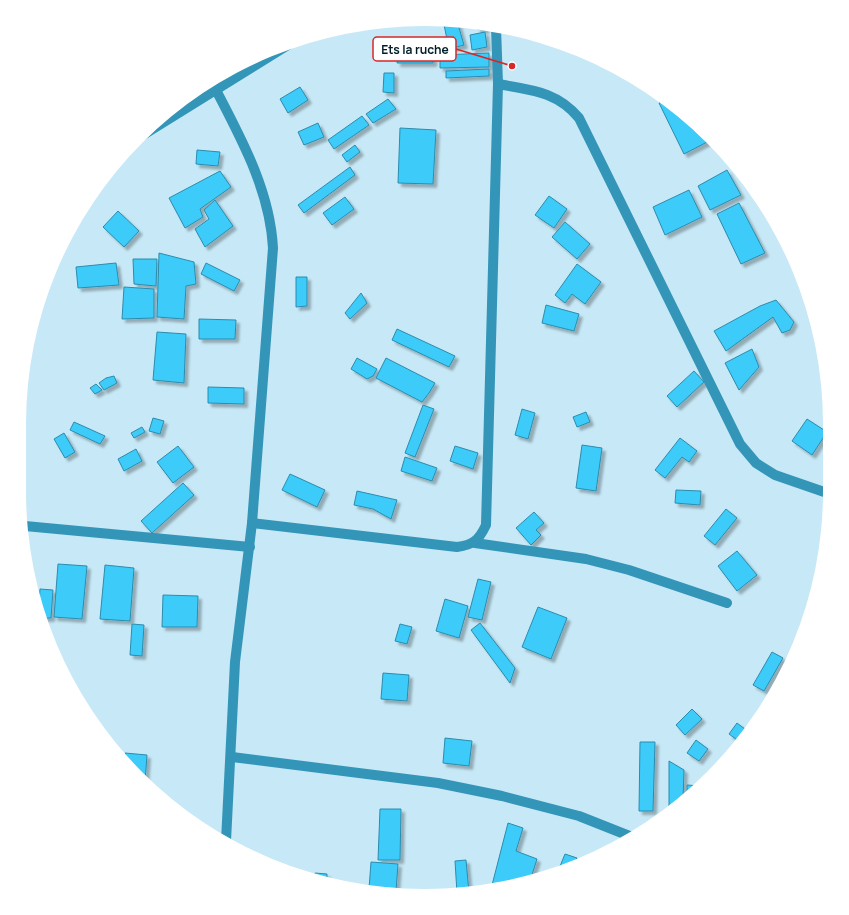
<svg xmlns="http://www.w3.org/2000/svg" width="849" height="915" font-family="Manrope,sans-serif">
<style>
.building{fill:#3dcbfa;stroke:#2b8cad;filter:url(#shadow)}
.lines{fill:none;stroke-linecap:round;stroke-linejoin:round}
.minor{stroke:#3395b8;stroke-width:10}
.leader{fill:none;stroke:#d62828;stroke-width:1.5}
.callout-dot{fill:#d62828;stroke:#fff;stroke-width:1.5}
.callout{fill:#fff;stroke:#d62828;stroke-width:1.5}
.callout-label{font-size:12px;text-anchor:middle;font-weight:bold;fill:#001c26}
</style>
<defs>
<filter id="shadow"><feDropShadow dx="3.5" dy="3.5" stdDeviation="1" flood-color="#0004"/></filter>
</defs>
<rect width="100%" height="100%" fill="#c7e8f6"/>
<!-- building -->
<g class="building">
<polygon points="443,20 457,21 464,45 449,49"/>
<polygon points="478,24 486,26 485,30 477,29"/>
<polygon points="485,32 487,47 472,50 470,35"/>
<polygon points="432,41 434,52 433,63 397,63 398,46"/>
<polygon points="489,53 489,67 440,68 440,55"/>
<polygon points="489,69 489,76 446,78 446,71"/>
<polygon points="384,73 394,73 394,93 383,92"/>
<polygon points="300,87 308,100 288,113 280,99"/>
<polygon points="388,99 396,109 373,123 366,114"/>
<polygon points="666,99 671,103 711,140 684,154 659,103"/>
<polygon points="362,116 369,125 334,149 328,140"/>
<polygon points="318,123 324,137 304,145 298,132"/>
<polygon points="400,128 436,130 433,184 398,183"/>
<polygon points="355,145 360,152 347,162 342,155"/>
<polygon points="197,150 220,152 218,166 196,164"/>
<polygon points="350,167 355,175 304,213 298,205"/>
<polygon points="727,170 741,195 710,210 698,186"/>
<polygon points="220,171 231,187 200,209 203,217 185,228 169,198"/>
<polygon points="689,190 702,217 665,235 653,207"/>
<polygon points="549,196 567,209 554,228 535,215"/>
<polygon points="345,197 354,209 332,225 323,213"/>
<polygon points="215,200 233,226 205,247 195,229 209,219 204,210"/>
<polygon points="739,203 765,253 741,264 717,214"/>
<polygon points="118,211 139,231 124,247 103,227"/>
<polygon points="565,222 590,244 577,259 552,237"/>
<polygon points="159,253 194,262 196,284 186,286 184,319 157,317"/>
<polygon points="133,259 157,259 156,286 134,284"/>
<polygon points="116,263 119,285 78,288 76,267"/>
<polygon points="206,263 240,280 234,291 201,274"/>
<polygon points="577,264 601,282 585,304 572,294 565,303 555,295"/>
<polygon points="296,277 307,277 307,306 296,307"/>
<polygon points="124,287 154,289 154,318 122,319"/>
<polygon points="361,293 367,303 350,319 345,313"/>
<polygon points="776,300 794,322 790,330 782,333 773,317 726,351 714,331 760,306"/>
<polygon points="546,305 579,314 574,331 542,323"/>
<polygon points="199,319 236,320 235,339 199,339"/>
<polygon points="397,329 455,356 449,367 392,340"/>
<polygon points="157,332 186,334 184,383 153,380"/>
<polygon points="752,349 759,367 739,390 725,363"/>
<polygon points="357,358 377,369 373,376 367,379 351,369"/>
<polygon points="386,358 435,383 429,393 422,402 376,378"/>
<polygon points="694,371 704,382 677,407 667,396"/>
<polygon points="114,376 117,383 104,390 99,383 106,378"/>
<polygon points="96,384 102,390 95,394 90,388"/>
<polygon points="208,387 244,388 244,404 208,403"/>
<polygon points="423,405 434,409 415,457 405,453"/>
<polygon points="522,409 535,413 528,439 515,435"/>
<polygon points="586,412 590,422 577,427 573,417"/>
<polygon points="153,418 164,421 160,434 149,431"/>
<polygon points="807,419 827,432 812,455 792,441"/>
<polygon points="74,422 105,436 100,444 70,430"/>
<polygon points="142,427 145,432 134,438 131,433"/>
<polygon points="64,433 75,452 65,458 54,439"/>
<polygon points="680,438 697,451 689,462 682,457 665,478 655,470"/>
<polygon points="582,445 602,448 596,491 576,488"/>
<polygon points="178,446 194,467 173,483 157,462"/>
<polygon points="455,446 478,453 473,469 450,461"/>
<polygon points="136,449 142,461 124,471 118,459"/>
<polygon points="405,457 437,468 432,481 401,471"/>
<polygon points="290,474 325,490 317,507 282,490"/>
<polygon points="183,483 194,495 152,533 141,521"/>
<polygon points="676,490 701,491 700,505 675,503"/>
<polygon points="357,491 397,500 391,519 373,509 354,505"/>
<polygon points="726,509 737,518 715,545 704,536"/>
<polygon points="534,512 544,523 536,530 541,535 531,545 516,528"/>
<polygon points="737,551 757,575 737,591 718,566"/>
<polygon points="58,564 87,566 82,619 54,617"/>
<polygon points="105,565 134,568 130,621 100,619"/>
<polygon points="478,579 491,582 482,620 468,617"/>
<polygon points="40,589 53,590 51,618 43,618 39,605"/>
<polygon points="163,595 198,596 197,627 162,627"/>
<polygon points="445,599 468,606 459,638 436,631"/>
<polygon points="538,607 567,618 551,659 522,647"/>
<polygon points="480,623 515,668 510,683 471,630"/>
<polygon points="132,624 144,625 142,656 130,655"/>
<polygon points="400,624 412,627 407,644 395,641"/>
<polygon points="772,652 783,658 764,691 753,685"/>
<polygon points="383,673 409,675 407,701 381,699"/>
<polygon points="692,709 702,719 685,735 676,725"/>
<polygon points="737,723 749,732 740,742 729,734"/>
<polygon points="445,738 472,741 469,766 443,763"/>
<polygon points="696,740 708,749 699,761 687,753"/>
<polygon points="640,742 655,742 653,811 639,811"/>
<polygon points="125,753 147,755 145,782 125,761"/>
<polygon points="669,761 684,770 683,800 673,809 669,806"/>
<polygon points="687,785 701,786 687,798"/>
<polygon points="380,809 401,809 400,860 378,860"/>
<polygon points="508,823 523,828 516,851 537,859 531,878 491,889"/>
<polygon points="565,854 577,858 573,867 558,871"/>
<polygon points="466,860 469,893 457,893 455,861"/>
<polygon points="371,862 398,864 396,891 369,889"/>
<polygon points="315,873 327,874 327,879 314,877"/>
</g>
<g class="lines">
<!-- minor -->
<g class="minor">
<path d="M498,84C530,90 557,91 579,118L740,444L756,463L775,475L830,494"/>
<path d="M216,90C242,140 270,191 273,248L252,523L235,662L226,841"/>
<polyline points="143,135 296,40"/>
<path d="M252,523L457,547C473,545 479,540 486,525L498,84L496,27"/>
<polyline points="25,526 250,547"/>
<polyline points="475,543 586,559 629,570 727,603"/>
<polyline points="232,757 438,783 502,796 579,816 632,837"/>
</g>
</g>
<!-- crop -->
<path d="M0 0H849V915H0ZM424 26H425A398 398 0 0 1 823 424V491A398 398 0 0 1 425 889H424A398 398 0 0 1 26 491V424A398 398 0 0 1 424 26Z" fill="#fff" fill-rule="evenodd"/>
<!-- callouts -->
<path class="leader" d="M512 66L456 49"/>
<circle class="callout-dot" cx="512" cy="66" r="4"/>
<rect class="callout" x="373" y="37" width="83" height="24" rx="4"/>
<g class="callout-label">
<text x="415" y="54">Ets la ruche</text>
</g>
</svg>
